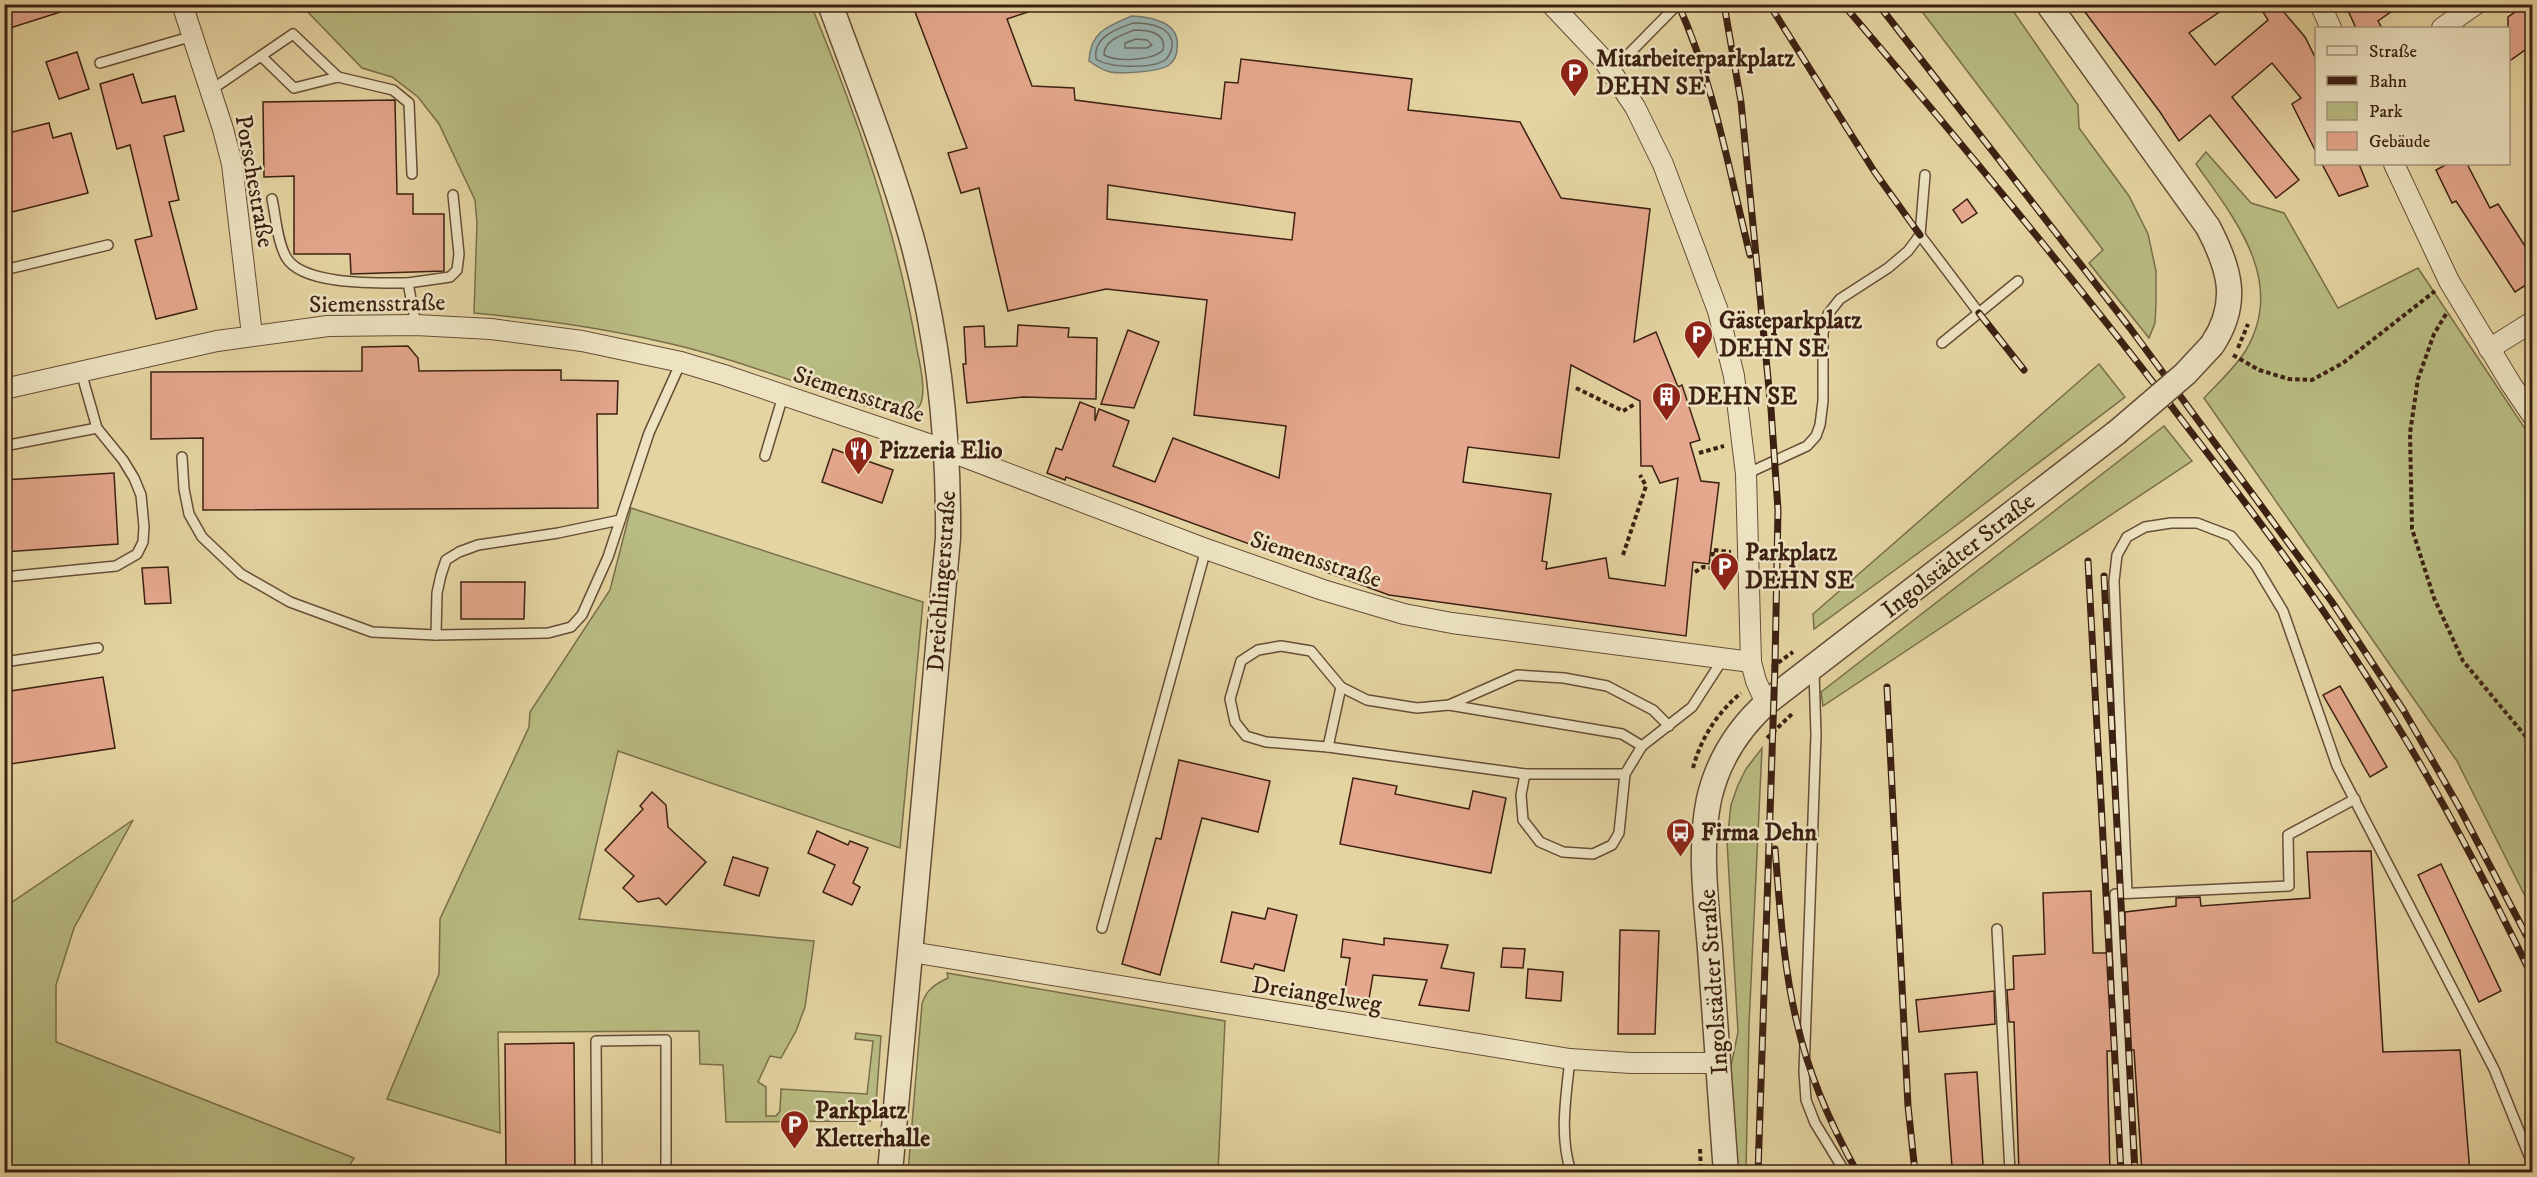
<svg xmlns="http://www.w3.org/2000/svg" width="2537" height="1177" font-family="'IM FELL DW Pica',serif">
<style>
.green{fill:#b8bc82;stroke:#7a6e4a;stroke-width:1.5}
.water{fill:#9bb5b1;stroke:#757971;stroke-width:1.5}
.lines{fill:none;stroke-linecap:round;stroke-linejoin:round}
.shore{stroke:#6c6a62;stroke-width:1.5}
.building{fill:#e5a78d;stroke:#3c2012;stroke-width:1.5;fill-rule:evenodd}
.service-casing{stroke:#664d36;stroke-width:12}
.minor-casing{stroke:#664d36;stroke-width:22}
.tertiary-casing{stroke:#664d36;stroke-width:27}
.path{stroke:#3c2012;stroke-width:4;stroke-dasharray:4.5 3;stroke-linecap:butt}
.service{stroke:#ede3c2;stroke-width:9}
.minor{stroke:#ede3c2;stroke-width:20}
.tertiary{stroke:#ede3c2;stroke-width:24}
.rail-casing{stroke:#3c2012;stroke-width:7}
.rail{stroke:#ede3c2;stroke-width:4.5;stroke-dasharray:14;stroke-linecap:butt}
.tertiary-bridge-casing{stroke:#664d36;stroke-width:27;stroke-linecap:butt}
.tertiary-bridge{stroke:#ede3c2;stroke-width:24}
.labels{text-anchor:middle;stroke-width:5;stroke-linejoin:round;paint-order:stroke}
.poi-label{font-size:24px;font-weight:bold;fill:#3c2012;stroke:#ede3c2;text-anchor:start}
.street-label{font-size:24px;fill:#3c2012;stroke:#ede3c2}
</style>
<rect width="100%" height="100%" fill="#e4d4a1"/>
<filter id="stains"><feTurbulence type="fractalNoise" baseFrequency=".00333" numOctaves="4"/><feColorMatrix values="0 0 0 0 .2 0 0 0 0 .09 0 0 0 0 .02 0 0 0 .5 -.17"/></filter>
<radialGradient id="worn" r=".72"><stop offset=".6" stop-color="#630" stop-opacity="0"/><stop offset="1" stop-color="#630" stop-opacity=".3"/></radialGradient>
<!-- green -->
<g class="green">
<path d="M301,5H811C857,116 897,231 917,350C920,364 928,397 918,408C902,424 833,395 814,388C763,371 711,352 658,341C597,327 536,319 474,313L477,223L475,200L439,124L418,97L392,77L362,68Z"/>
<polygon points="1917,5 2009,5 2078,105 2079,128 2129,196 2148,234 2156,271 2156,303 2155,323 2149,338 2089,263 2103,250"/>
<path d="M2206,152L2251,203L2284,213L2338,308L2418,268L2532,439V910L2457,761L2204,398C2218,383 2235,368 2246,350C2287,281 2234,218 2196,164Z"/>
<polygon points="2099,364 2125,397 1954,527 1814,629 1813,614"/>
<polygon points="2164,426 2192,461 1823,706 1821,692"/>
<polygon points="631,508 923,602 900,848 618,751 579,919 814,941 805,1007 796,1031 781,1058 770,1056 758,1082 766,1087 766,1116 776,1116 780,1111 781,1089 867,1094 873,1041 855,1039 856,1033 881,1036 875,1117 870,1121 726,1122 723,1065 700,1064 699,1031 498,1032 500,1133 387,1099 439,974 440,919 529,727 530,712 610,590"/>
<polygon points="1762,748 1749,1025 1746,1172 1737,1172 1729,1076 1738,1032 1727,841 1731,805 1738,785 1746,769"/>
<polygon points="133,820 74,928 56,985 56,1042 354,1158 346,1172 7,1172 4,1139 5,907"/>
<path d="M947,973L1225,1021L1218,1172H908L922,1004C926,990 935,984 948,978Z"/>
</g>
<!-- water -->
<path class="water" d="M1132,16C1152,17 1181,22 1177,49C1177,55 1174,61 1169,65C1159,72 1122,74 1110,72C1102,70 1096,66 1089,61C1090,32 1108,26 1132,16Z"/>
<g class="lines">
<!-- shore -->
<g class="shore">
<path d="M1133,23C1148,23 1174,26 1172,47C1171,52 1169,57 1165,60C1152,69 1109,68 1096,59C1093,37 1116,29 1133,23Z"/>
<path d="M1134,30C1147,30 1167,32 1163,50C1152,61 1117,62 1104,55C1104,40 1122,35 1134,30Z"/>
<polygon points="1136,39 1147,40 1152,45 1147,48 1125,48 1125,43"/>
</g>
</g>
<!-- building -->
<g class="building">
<polygon points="4,4 73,4 73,8 4,30"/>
<path d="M912,4H1042L1043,7L1007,19L1032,86L1074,88L1075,100L1221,119L1225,82L1238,83L1241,59L1412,79L1408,110L1520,122L1561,198L1650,209L1634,342L1656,332L1678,387L1682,385L1700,440L1690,443L1701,481L1719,483L1709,564L1693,562L1686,636L1389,595L1066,477L1065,480L1047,473L1056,448L1062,450L1080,402L1095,408V421L1099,409L1129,421L1113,466L1155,482L1173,438L1279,478L1286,426L1194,415L1207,300L1106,289L1008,311L979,188L961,193L948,153L967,148ZM1108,185L1295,213L1292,240L1107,219ZM1571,365L1640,401L1641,466H1652L1660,483L1678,478L1665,586L1609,578L1606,558L1546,569L1547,562L1542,561L1551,494L1463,482L1468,447L1559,458Z"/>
<polygon points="2079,4 2231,4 2189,33 2215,65 2268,20 2258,4 2277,4 2305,37 2316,59 2316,152 2292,104 2301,98 2272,63 2232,97 2299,180 2276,198 2210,115 2179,141 2160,112"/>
<polygon points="2345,4 2402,4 2378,21 2382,28 2356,28"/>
<polygon points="2527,4 2532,4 2532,45 2508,62 2508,17"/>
<polygon points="77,52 89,89 59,99 46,62"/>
<polygon points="133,74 142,103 175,96 184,131 164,136 179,200 169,202 197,309 156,319 135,240 152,236 130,145 117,149 100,84"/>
<polygon points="395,100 397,194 413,194 413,214 444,214 444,271 351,274 350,254 294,254 294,176 264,177 263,102"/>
<polygon points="49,123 53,138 71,133 88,193 4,214 4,134"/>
<polygon points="2322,164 2359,164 2368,186 2339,196"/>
<polygon points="2447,164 2467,164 2490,208 2498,204 2532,257 2532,281 2515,292 2456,201 2452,203 2436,170"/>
<polygon points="1967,199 1977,213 1962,223 1953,210"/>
<polygon points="1018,325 1069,328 1068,337 1097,338 1096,399 1023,397 967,403 963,364 966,364 964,327 984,326 985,347 1017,346"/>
<polygon points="1128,330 1159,342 1134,408 1101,404"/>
<polygon points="408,346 418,358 419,371 561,370 561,380 618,381 617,414 597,414 598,508 203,510 203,438 151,439 151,372 362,371 362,347"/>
<polygon points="833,449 893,470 882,503 822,482"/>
<polygon points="114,473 118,544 4,552 4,480"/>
<polygon points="168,567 171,603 145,604 142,568"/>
<polygon points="461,582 525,582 524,619 461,619"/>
<polygon points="103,677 115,748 4,765 4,692"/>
<polygon points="2340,686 2387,767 2370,777 2323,695"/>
<polygon points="1179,760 1270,781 1258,832 1202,818 1160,975 1122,964 1156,838 1161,839"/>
<polygon points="1353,778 1397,786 1395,794 1469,809 1473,791 1506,798 1491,873 1340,844"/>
<polygon points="652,792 666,805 668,827 706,862 666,905 659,898 638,902 623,888 634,876 605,850 643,809 640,806"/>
<polygon points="817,831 848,845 850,841 868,848 853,883 860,887 852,905 823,892 835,865 808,853"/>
<polygon points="2371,851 2383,1052 2460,1050 2470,1173 2142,1173 2134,1050 2128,1050 2125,912 2176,906 2176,898 2200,897 2201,906 2310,898 2307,852"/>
<polygon points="733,857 768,868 759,896 724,885"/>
<polygon points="2441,864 2501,991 2479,1002 2418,875"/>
<polygon points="2091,891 2093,953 2111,953 2115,1051 2107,1051 2110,1173 2019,1173 2014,1022 2009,1022 2007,990 2014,989 2013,956 2045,954 2043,893"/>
<polygon points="1268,908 1297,915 1284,971 1255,964 1253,969 1221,962 1232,912 1265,919"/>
<polygon points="1620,930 1659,931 1655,1034 1618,1034"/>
<polygon points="1384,938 1448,945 1441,968 1474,973 1469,1011 1419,1005 1427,980 1373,975 1369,999 1344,995 1350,958 1341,957 1343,939 1384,945"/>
<polygon points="1503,948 1525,949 1523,968 1501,967"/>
<polygon points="1528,969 1563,972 1561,1001 1526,998"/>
<polygon points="1994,991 1995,1024 1919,1032 1916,1000"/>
<polygon points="574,1043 575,1173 506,1173 505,1044"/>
<polygon points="1977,1072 1983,1165 1952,1167 1945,1074"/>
</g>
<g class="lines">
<defs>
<g id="service">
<polyline points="261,56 294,88 338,77"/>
<polyline points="100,63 193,36"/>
<polyline points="1612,71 1678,4"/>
<polyline points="211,90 293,34 338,77 393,90 409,103 412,174"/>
<path d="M272,199C276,217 277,241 286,257C302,286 380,283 408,283L416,325"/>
<polyline points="1920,235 1979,313"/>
<polyline points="4,270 108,245"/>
<polyline points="408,283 450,277 457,270 459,254 453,195"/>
<polyline points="1942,343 2018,281"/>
<polyline points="4,446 97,428"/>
<polyline points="765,456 783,396"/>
<polyline points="182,457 184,489 189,514 202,537 241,574 290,602 372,632 436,635 548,633 571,627 582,615 608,557 649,433 681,362"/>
<polyline points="1746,474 1807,446 1816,436 1820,425 1823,401 1823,333 1828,314 1840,299 1888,268 1908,251 1920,235 1925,175"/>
<polyline points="4,577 116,566 137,554 143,542 144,527 141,495 134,478 123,460 97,428 81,372"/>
<polyline points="436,635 437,593 441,575 446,560 459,552 478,545 558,533 620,520"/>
<polyline points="4,662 98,648"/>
<polyline points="1814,671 1816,735 1804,1072 1806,1100 1815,1123 1845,1172"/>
<polyline points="1449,705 1622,734 1642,746"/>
<polyline points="1328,747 1341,687"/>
<polyline points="1525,774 1521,795 1523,820 1540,842 1563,852 1593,854 1612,845 1619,833 1625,774 1642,746 1692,707 1723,659"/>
<polyline points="1625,774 1525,774 1328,747 1266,742 1246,736 1235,722 1230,699 1241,661 1258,650 1281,646 1311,651 1341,687 1367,700 1417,708 1449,705 1517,675 1564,678 1607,686 1653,710 1669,726"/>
<polyline points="2127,892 2114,581 2117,555 2127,537 2145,527 2171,523 2197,523 2231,536 2256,566 2283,611 2337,766 2494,1069 2532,1163"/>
<polyline points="1102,928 1206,549"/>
<polyline points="1997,929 2010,1172"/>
<path d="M1570,1059C1566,1097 1559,1136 1571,1172"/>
<polyline points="597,1172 596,1041 666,1040 666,1172"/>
<polyline points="2127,1172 2115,894 2289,886 2288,835 2355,799"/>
</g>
<g id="minor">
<polyline points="182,4 223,129 232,164 252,335"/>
<polyline points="1551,4 1602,58 1635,107 1663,164 1718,311 1734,376 1746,474 1751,662 1756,681 1766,703"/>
<polyline points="2320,4 2331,28"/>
<polyline points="2442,28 2476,4"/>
<polyline points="2394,164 2449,281 2511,384 2532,415"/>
<polyline points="2489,349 2532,322"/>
<polyline points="4,389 217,341 328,326 416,325 491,329 582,341 681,362 724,375 946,450 1206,549 1323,590 1404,614 1452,623 1751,662"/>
<polyline points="911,952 1570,1059 1631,1063 1718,1063"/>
</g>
<g id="tertiary">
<path d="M830,4C858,81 889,158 911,236C938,333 949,437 948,538L890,1172"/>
<path d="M2048,4L2208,227C2230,269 2240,303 2212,345"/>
<path d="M1726,1172C1720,1098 1715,1024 1710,949C1706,901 1699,847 1709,799C1718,760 1740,726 1770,700L2116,433"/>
</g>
</defs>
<!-- service casing -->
<use href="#service" class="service-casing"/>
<!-- minor casing -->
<use href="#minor" class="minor-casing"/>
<!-- tertiary casing -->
<use href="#tertiary" class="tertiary-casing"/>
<!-- path -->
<g class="path">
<polyline points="2446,314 2434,334 2418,379 2410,433 2412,529 2434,598 2463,661 2532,744"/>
<polyline points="2238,348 2248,324"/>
<polyline points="2233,355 2259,370 2289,379 2312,380 2343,363 2435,291"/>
<polyline points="1576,388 1623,411 1635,404"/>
<polyline points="1699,453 1724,446"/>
<polyline points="1623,555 1646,486 1640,475"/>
<polyline points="1695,572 1703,567 1712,568 1713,550 1731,552"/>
<polyline points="1772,667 1793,652"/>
<polyline points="1767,738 1794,712"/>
<path d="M1693,768C1701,738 1717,713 1741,693"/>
<polyline points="1700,1149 1701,1172"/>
</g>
<!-- service -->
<use href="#service" class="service"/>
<!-- minor -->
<use href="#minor" class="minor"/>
<!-- tertiary -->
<use href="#tertiary" class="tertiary"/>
<defs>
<g id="rail">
<path d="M1678,4C1714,83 1729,171 1750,255"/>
<polyline points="1724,4 1741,102 1771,409 1778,510 1775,665 1758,1172"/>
<polyline points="1769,4 1874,171 1920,235"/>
<path d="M1843,4C1961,143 2078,283 2188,428C2260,521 2331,616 2392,717C2444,801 2489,888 2532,976"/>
<polyline points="1878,4 2130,328 2332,602 2404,711 2458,805 2532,946"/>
<polyline points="1979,313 2024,370"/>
<polyline points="2088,561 2121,1172"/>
<polyline points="2104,576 2135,1172"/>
<polyline points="1887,687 1908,1106 1915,1172"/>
<path d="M1775,849C1780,907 1783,966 1797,1023C1809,1076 1831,1125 1857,1172"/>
</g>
</defs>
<!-- rail casing -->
<use href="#rail" class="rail-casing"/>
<!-- rail -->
<use href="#rail" class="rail"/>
<defs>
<polyline id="tertiary-bridge" points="2116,433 2185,374 2212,345"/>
</defs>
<!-- tertiary-bridge casing -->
<use href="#tertiary-bridge" class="tertiary-bridge-casing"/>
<!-- tertiary-bridge -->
<use href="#tertiary-bridge" class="tertiary-bridge"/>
</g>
<!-- icons -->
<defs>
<symbol id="parking-pin" viewBox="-11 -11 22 30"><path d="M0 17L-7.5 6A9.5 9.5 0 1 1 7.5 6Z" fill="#8f2418" stroke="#ede3c2"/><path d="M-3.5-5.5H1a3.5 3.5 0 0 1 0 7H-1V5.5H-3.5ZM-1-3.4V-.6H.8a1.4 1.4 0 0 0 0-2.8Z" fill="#fff"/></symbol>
<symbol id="building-pin" viewBox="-11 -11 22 30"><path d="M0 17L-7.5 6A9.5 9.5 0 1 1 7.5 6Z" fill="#8f2418" stroke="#ede3c2"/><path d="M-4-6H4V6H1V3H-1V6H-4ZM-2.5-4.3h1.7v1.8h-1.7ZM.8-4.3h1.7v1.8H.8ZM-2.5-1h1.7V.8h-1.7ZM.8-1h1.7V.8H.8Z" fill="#fff"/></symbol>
<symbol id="restaurant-pin" viewBox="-11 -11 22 30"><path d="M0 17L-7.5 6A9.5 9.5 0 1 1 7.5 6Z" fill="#8f2418" stroke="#ede3c2"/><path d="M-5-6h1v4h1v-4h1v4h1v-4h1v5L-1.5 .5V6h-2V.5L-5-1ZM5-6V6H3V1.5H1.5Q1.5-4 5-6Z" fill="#fff"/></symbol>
<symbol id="bus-pin" viewBox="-11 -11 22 30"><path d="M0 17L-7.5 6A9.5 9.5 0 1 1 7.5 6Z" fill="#8f2418" stroke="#ede3c2"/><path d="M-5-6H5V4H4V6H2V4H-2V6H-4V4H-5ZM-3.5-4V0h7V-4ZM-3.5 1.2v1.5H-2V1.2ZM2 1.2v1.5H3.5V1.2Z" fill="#fff"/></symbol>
</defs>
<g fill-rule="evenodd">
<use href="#parking-pin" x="1558" y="56" width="33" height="45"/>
<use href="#parking-pin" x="1682" y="318" width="33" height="45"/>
<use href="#building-pin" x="1650" y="380" width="33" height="45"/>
<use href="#restaurant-pin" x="842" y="434" width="33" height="45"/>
<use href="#parking-pin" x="1708" y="550" width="33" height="45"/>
<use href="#bus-pin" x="1664" y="816" width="33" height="45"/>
<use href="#parking-pin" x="778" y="1108" width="33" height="45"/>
</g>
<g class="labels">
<!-- poi labels -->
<g class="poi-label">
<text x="1596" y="66">Mitarbeiterparkplatz<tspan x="1596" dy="28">DEHN SE</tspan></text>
<text x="1719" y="328">Gästeparkplatz<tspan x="1719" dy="28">DEHN SE</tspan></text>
<text x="1688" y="404">DEHN SE</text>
<text x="879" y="458">Pizzeria Elio</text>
<text x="1745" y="560">Parkplatz<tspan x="1745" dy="28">DEHN SE</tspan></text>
<text x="1701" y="840">Firma Dehn</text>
<text x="815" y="1118">Parkplatz<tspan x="815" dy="28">Kletterhalle</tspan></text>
</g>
<!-- street labels -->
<g class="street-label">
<text transform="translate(255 181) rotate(80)" y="8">Porschestraße</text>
<text transform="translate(377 303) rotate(-1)" y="8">Siemensstraße</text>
<text transform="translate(859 394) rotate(18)" y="8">Siemensstraße</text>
<text transform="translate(1958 555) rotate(-38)" y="8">Ingolstädter Straße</text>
<text transform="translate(1316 559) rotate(18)" y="8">Siemensstraße</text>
<text transform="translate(941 581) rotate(-86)" y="8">Dreichlingerstraße</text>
<text transform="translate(1713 982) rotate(-94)" y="8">Ingolstädter Straße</text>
<text transform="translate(1317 994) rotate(9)" y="8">Dreiangelweg</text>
</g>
</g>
<!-- margin -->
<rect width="2537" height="1177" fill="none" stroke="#e4d4a1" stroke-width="24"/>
<rect x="6" y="6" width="2525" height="1165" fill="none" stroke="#3c2012" stroke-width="3"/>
<rect x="12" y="12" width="2513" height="1153" fill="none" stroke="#3c2012" stroke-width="1.5"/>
<!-- legend -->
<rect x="2315" y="27" width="195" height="138" fill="#ede3c2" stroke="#a6957c" stroke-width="1.5"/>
<rect x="2327" y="46" width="30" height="9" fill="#ede3c2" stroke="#a6957c" stroke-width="1.5"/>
<text x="2369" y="57" font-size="18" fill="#3c2012">Straße</text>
<rect x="2327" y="76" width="30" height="9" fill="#3c2012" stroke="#a6957c" stroke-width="1.5"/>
<text x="2369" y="87" font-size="18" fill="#3c2012">Bahn</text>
<rect x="2327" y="102" width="30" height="18" fill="#b8bc82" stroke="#a6957c" stroke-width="1.5"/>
<text x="2369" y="117" font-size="18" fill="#3c2012">Park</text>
<rect x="2327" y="132" width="30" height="18" fill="#e5a78d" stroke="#a6957c" stroke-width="1.5"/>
<text x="2369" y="147" font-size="18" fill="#3c2012">Gebäude</text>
<rect width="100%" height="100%" filter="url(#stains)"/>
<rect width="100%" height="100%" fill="url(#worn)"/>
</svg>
